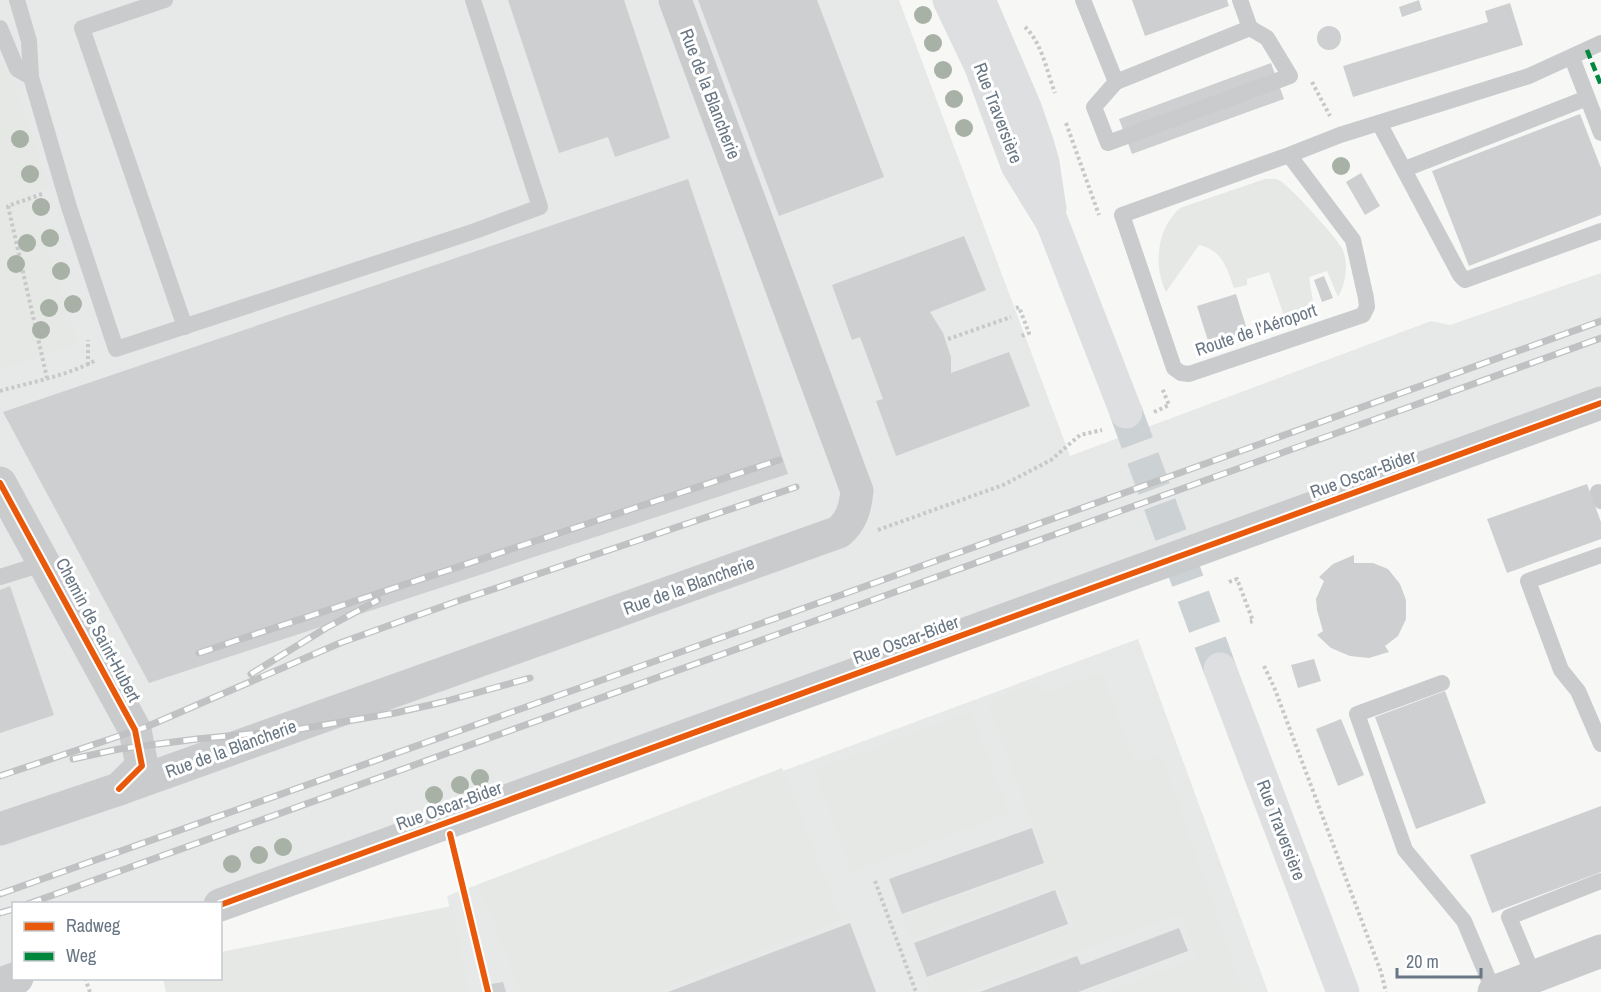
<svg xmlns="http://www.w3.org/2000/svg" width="1601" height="992" font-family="'Archivo Narrow',sans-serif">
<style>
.built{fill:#e7e8e8}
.green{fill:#e5e8e4}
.building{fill:#cecfd0}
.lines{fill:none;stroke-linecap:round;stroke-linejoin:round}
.secondary-tunnel{stroke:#ccd1d4;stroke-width:33;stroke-dasharray:33 16;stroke-linecap:butt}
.path{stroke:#c7c8c9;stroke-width:4;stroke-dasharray:3 3;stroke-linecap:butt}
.service{stroke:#c9cbcc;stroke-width:16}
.minor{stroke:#c9cbcc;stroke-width:33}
.secondary{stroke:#dedfe0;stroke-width:33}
.rail-casing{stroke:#c0c1c2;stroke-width:7}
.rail{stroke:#fff;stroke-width:4.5;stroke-dasharray:14;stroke-linecap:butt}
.quiet{stroke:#00873e;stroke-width:4.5;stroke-dasharray:9 4.5;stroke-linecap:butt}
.cycleway-casing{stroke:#fff;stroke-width:10}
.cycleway{stroke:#e8590c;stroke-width:6}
.tree{fill:#a7b1a5}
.labels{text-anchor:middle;stroke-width:6;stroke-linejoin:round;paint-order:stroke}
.street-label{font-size:18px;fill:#697784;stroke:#fff}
</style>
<rect width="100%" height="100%" fill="#f7f7f6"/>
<!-- built -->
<g class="built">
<polygon points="0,0 899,0 1070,456 1431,321 1450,325 1601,273 1601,403 220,904 14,904 14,978 0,984"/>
<polygon points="1138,639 1268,992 467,992 447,896"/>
</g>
<!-- green -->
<g class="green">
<polygon points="0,60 11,74 48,187 30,194 77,343 0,369"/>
<path d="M1265,179C1269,179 1275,178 1279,180C1289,185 1336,237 1342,248C1349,264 1346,283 1338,297L1327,271L1309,277L1314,308L1284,316L1269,272L1247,279V285L1234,288C1227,268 1222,250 1199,245L1166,292C1153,266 1157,228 1180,208Z"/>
<polygon points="1102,673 1134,764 1161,754 1243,992 1107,992 1197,958 1182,913 964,992 932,992 927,980 1074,926 1059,886 912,938 903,916 1047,865 988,701 1037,683 1059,740 1043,694"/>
<polygon points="971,712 1008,813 852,871 815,770"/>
<polygon points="782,768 841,920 664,988 665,992 521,992 479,884"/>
<polygon points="452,906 468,992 166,992 163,979 220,978 221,952"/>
</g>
<!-- building -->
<g class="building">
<polygon points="508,0 624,0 670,138 615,157 608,137 559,153"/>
<polygon points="698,0 817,0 884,177 779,216"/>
<polygon points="1132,0 1227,0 1229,6 1145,36"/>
<polygon points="1419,0 1422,10 1402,17 1399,7"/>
<polygon points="1510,3 1523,45 1353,97 1343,66 1488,22 1485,11"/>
<circle cx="1329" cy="38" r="12"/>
<polygon points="1271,63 1284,99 1132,154 1119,119"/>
<polygon points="1580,114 1601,168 1601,215 1469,266 1432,171"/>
<polygon points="1361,173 1380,206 1365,215 1346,182"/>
<polygon points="688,179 788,474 149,683 3,412"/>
<polygon points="964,236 986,290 930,312 943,333 951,357 951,373 1009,352 1030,406 896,456 876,401 883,399 860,337 852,340 832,285"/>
<polygon points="1324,276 1333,298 1322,302 1314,280"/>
<polygon points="1236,294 1249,336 1210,347 1197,306"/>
<polygon points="1587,484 1601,522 1601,539 1507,573 1487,519"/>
<polygon points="1354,555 1354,563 1373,563 1388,569 1400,584 1406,600 1406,619 1398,636 1385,646 1389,652 1369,658 1350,656 1331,648 1317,635 1323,631 1317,610 1316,599 1324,581 1319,577 1333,564"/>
<polygon points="10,586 54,715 0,733 0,590"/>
<polygon points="1314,659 1321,681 1298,688 1291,665"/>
<polygon points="1445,691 1486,803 1416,829 1375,717"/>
<polygon points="1341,719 1364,775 1338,786 1316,729"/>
<polygon points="1601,806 1601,872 1492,913 1470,855"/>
<polygon points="1032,828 1044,863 902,914 889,879"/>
<polygon points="1055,890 1068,924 927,977 914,943"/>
<polygon points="850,923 876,992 668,992"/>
<polygon points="1179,928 1188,951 1078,992 980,992 1077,956 1081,965"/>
<polygon points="503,982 506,992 493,992 491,984"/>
</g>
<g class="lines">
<!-- secondary-tunnel -->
<polyline class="secondary-tunnel" points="1126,412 1220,669"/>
<!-- path -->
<g class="path">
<path d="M1025,27C1042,43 1047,72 1055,93"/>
<polyline points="1312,82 1330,116"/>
<polyline points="1066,123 1099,215"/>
<polyline points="42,194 8,206 47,378"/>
<polyline points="1016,308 1019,307 1029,333 1019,337"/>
<polyline points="948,339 1011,317"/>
<polyline points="88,365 88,340"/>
<path d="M0,391C31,382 67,376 96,360"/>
<polyline points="1154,412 1169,405 1162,388"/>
<polyline points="878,530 1003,485 1051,460 1080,435 1102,430"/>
<polyline points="1229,582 1237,579 1253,621 1250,622"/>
<polyline points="1264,666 1274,687 1381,972 1386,992"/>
<polyline points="875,881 916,992"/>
<polyline points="85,978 90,992"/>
</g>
<!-- service -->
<g class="service">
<polyline points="17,0 29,41 31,77 69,207 116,349 475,231 540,207 473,0"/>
<polyline points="165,0 82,28 185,327"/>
<polyline points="1083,0 1116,82 1250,28 1240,0"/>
<polyline points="0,28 17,69 31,77"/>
<polyline points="1572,58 1601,133"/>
<polyline points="1116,82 1094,107 1108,143 1290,76 1267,38 1250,28"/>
<polyline points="1379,123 1460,275 1465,280 1601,231"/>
<polyline points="1289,155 1353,240 1366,298 1367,307 1363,315 1189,374 1181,373 1174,368 1122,215 1289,155 1340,135 1529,76 1601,43"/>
<polyline points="1405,169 1587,98"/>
<polyline points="1598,492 1601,501"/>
<polyline points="1601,555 1528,581 1561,670 1578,691 1601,744"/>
<polyline points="0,577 45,563"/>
<polyline points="1442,683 1357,714 1405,850 1464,921 1494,992"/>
<polyline points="1534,977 1509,917 1601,881"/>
</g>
<!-- minor -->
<g class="minor">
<polyline points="0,483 135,730 142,766 119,789"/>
<path d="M0,829L119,789L839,532C852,520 855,509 857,491L675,0"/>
<polyline points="220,905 1601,403"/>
<polyline points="0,984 17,978"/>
<polyline points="1494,992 1601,951"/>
</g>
<!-- secondary -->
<g class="secondary">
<polyline points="949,0 981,67 1017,165 1052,222 1126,412"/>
<polyline points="979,0 1026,110 1038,145 1043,163 1050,209"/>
<polyline points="1220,669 1343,992"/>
</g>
<defs>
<g id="rail">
<polyline points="199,653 779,460"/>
<polyline points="251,674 326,628 378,600"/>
<polyline points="73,759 119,749 197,739 300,729 395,713 443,702 530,678"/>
<polyline points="0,776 146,727 340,643 455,602 796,487"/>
<polyline points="0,894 841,595 1601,321"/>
<polyline points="28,904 1601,338"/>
<polyline points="0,913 14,909"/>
</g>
</defs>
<!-- rail casing -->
<use href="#rail" class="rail-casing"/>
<!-- rail -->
<use href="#rail" class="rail"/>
<!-- quiet -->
<polyline class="quiet" points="1587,50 1601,85"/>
<defs>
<g id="cycleway">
<polyline points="0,483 135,730 142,766 119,789"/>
<polyline points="450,834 488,992"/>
<polyline points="220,905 1601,403"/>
</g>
</defs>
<!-- cycleway casing -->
<use href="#cycleway" class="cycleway-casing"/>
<!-- cycleway -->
<use href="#cycleway" class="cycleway"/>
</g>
<!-- trees -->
<g class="tree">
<circle cx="923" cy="15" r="9"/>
<circle cx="933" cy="43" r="9"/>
<circle cx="943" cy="70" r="9"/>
<circle cx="954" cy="99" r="9"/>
<circle cx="964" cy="128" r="9"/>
<circle cx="20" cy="139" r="9"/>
<circle cx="1341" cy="166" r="9"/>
<circle cx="30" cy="174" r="9"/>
<circle cx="41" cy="207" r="9"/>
<circle cx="50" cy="238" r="9"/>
<circle cx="27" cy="243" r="9"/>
<circle cx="16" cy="264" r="9"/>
<circle cx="61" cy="271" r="9"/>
<circle cx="73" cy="304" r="9"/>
<circle cx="49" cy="308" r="9"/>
<circle cx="41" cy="330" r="9"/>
<circle cx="480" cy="778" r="9"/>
<circle cx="460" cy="785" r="9"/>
<circle cx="434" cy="795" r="9"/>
<circle cx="283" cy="847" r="9"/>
<circle cx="259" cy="855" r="9"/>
<circle cx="232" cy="864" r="9"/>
</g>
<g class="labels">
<!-- street labels -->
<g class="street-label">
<text transform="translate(710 94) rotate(69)" y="6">Rue de la Blancherie</text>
<text transform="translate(998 113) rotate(69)" y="6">Rue Traversière</text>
<text transform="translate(1256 330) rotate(-19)" y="6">Route de l'Aéroport</text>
<text transform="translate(1363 474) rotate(-20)" y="6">Rue Oscar-Bider</text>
<text transform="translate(689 586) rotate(-20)" y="6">Rue de la Blancherie</text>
<text transform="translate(98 630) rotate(62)" y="6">Chemin de Saint-Hubert</text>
<text transform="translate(906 640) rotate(-20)" y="6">Rue Oscar-Bider</text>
<text transform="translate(231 749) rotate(-20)" y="6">Rue de la Blancherie</text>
<text transform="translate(449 806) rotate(-20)" y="6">Rue Oscar-Bider</text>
<text transform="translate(1281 830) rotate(69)" y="6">Rue Traversière</text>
</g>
</g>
<!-- legend -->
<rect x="12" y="902" width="210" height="78" fill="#ffffff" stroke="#c3c9ce" stroke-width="1.5"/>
<rect x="24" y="922" width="30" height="9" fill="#e8590c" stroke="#c3c9ce" stroke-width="1.5"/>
<text x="66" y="932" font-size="18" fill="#697784">Radweg</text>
<rect x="24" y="952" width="30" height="9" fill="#00873e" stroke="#c3c9ce" stroke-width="1.5"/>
<text x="66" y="962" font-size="18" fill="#697784">Weg</text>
<!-- scale -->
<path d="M1397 968v9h84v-9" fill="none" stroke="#697784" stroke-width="3"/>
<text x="1406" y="968" font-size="18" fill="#697784" stroke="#ffffff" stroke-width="4.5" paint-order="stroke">20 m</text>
</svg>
